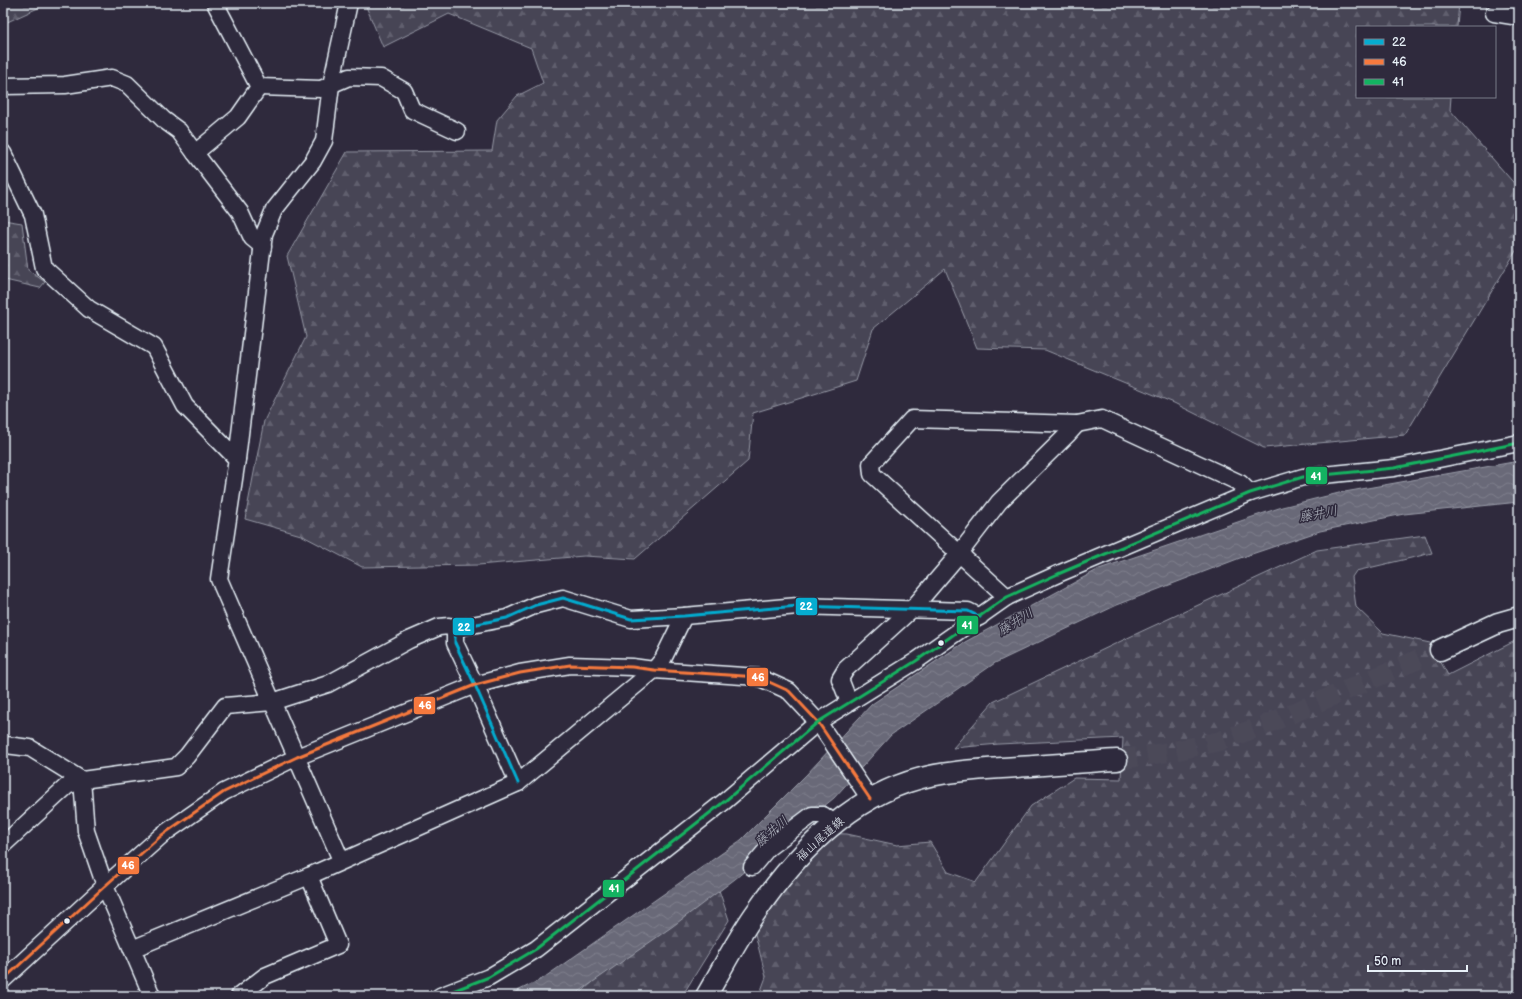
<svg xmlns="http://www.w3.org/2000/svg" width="1522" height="999" font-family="'Balsamiq Sans','Klee One',sans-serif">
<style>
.forest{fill:url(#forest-firs);stroke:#979aa6}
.water{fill:url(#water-waves);stroke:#9c9fab}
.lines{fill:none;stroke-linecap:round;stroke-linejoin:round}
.major-tunnel{stroke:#4b4859;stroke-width:20;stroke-dasharray:20 10;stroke-linecap:butt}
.minor-casing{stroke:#e8f1f8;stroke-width:19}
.major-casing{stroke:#e8f1f8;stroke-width:23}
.minor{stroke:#2f2a3d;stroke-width:16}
.major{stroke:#2f2a3d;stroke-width:20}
.bus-1-casing{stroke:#2f2a3d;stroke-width:6}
.bus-2-casing{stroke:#2f2a3d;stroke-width:6}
.bus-3-casing{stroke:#2f2a3d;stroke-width:6}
.bus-1{stroke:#06acd0;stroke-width:3}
.bus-2{stroke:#f6793e;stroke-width:3}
.bus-3{stroke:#13b361;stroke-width:3}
.bus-dot{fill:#e8f1f8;stroke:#2f2a3d;stroke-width:1.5}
.labels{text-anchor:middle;stroke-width:3;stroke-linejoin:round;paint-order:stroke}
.street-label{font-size:12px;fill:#e8f1f8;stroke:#2f2a3d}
.water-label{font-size:13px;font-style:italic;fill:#afb4be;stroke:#2f2a3d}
.line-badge{stroke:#2f2a3d;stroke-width:1.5}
.badge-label{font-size:11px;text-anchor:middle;font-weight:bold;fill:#fff}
</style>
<defs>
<pattern id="forest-firs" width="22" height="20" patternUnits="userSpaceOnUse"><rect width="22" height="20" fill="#464455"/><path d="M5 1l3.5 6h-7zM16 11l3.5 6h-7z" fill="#615f6e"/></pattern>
<pattern id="water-waves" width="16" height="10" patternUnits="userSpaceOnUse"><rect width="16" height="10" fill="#696978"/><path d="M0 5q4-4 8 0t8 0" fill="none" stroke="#7e7f8c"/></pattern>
</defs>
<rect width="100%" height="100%" fill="#2f2a3d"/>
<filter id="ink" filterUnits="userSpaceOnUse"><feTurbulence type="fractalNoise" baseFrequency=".025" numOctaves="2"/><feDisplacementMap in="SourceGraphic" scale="8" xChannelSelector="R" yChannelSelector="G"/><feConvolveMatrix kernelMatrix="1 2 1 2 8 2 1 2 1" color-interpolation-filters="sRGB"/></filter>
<g filter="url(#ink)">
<!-- forest -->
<g class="forest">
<polygon points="3,3 49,3 3,24"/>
<polygon points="366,3 1459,3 1457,27 1357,27 1357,97 1451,97 1450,110 1519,189 1519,246 1405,435 1264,448 1174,403 1045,350 977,348 945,269 873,329 856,381 753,413 748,461 635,559 584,556 478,565 362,567 301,535 245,519 264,421 306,337 287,256 347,152 492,151 497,120 517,96 543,83 531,48 449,14 383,47 365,4"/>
<polygon points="3,220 22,223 28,270 45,282 40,288 5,280 3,284"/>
<polygon points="1425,535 1432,553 1356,571 1352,577 1356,607 1383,633 1430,643 1448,675 1519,639 1519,996 759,996 766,977 753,926 813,833 847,834 897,845 930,842 948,872 976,882 1031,806 1074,778 1121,779 1123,738 999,744 953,748 993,702 1138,633 1317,550"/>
<polygon points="714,875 729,920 682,996 577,996"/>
</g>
<!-- water -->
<polygon class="water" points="1519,461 1519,502 1404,514 1320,531 1240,558 1117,605 995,663 891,735 834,798 735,879 673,926 573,996 507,996 542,979 741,840 807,774 872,704 965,642 1099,569 1282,507 1339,493"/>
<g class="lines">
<!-- major-tunnel -->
<polyline class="major-tunnel" points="1117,760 1169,752 1220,741 1265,725 1440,650"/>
<defs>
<g id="minor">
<polyline points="1494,13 1519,17"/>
<polyline points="3,86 65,85 112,78 127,84 164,120 179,131 195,153 240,212 252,238 263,247"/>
<polyline points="259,87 321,89 349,77 381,78 404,91 412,110 457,131"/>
<polyline points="3,153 33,215 44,268 89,309 154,347 185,406 237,459"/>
<polyline points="195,153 238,117 259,87 215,3"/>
<polyline points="1007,597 872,474 871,464 912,419 1077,424 1102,419 1240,483 1250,493"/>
<polyline points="849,702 840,679 846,669 913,608 959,554 999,502 1067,435 1077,424"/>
<polyline points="3,746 6,745 30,748 82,780 176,767 187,756 225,706 272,702 328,684 409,640 439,627 449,626 455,631"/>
<polyline points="518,783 475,685 455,643 455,631 462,627 507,618 536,605 563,598 631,619 684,616 798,606 968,611 980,617"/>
<polyline points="3,845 67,786 82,780 86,831 105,886 152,996"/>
<polyline points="341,860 219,579 237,459 264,234 274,210 313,161 324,141 331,85 349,3"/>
<polyline points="752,867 768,848 812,815 823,815 834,823"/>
<polyline points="132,949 309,876 518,783 654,670 663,659 684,616"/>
<polyline points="3,980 105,886 162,835 224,792 297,757 475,685 520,673 570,665 632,667 654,670 758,677 789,691 818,722 870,799"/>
<polyline points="239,996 265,976 338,945 309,876"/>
<polyline points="440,996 489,977 536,949 725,801 818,722 916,661 1007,597 1058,574 1250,493 1303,477 1394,468 1519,443"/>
</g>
<g id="major">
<polyline points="1440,650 1498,623 1519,617"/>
<path d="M706,996C722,969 736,941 754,915C796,853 853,792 930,776C958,770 988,769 1017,767C1050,765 1083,762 1117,760"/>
</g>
</defs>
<!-- minor casing -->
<use href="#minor" class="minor-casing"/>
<!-- major casing -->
<use href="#major" class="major-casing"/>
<!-- minor -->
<use href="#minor" class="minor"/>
<!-- major -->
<use href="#major" class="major"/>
<defs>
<polyline id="bus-1" points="518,783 475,685 455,643 455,631 462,627 507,618 536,605 563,598 631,619 684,616 798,606 968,611 980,617"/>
<polyline id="bus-2" points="3,980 105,886 162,835 224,792 297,757 475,685 520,673 570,665 632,667 654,670 758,677 789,691 818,722 870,799"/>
<polyline id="bus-3" points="440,996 489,977 536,949 725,801 818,722 916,661 1007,597 1058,574 1250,493 1303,477 1394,468 1519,443"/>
</defs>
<!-- bus-1 casing -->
<use href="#bus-1" class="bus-1-casing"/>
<!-- bus-2 casing -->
<use href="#bus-2" class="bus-2-casing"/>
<!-- bus-3 casing -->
<use href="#bus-3" class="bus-3-casing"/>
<!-- bus-1 -->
<use href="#bus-1" class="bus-1"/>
<!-- bus-2 -->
<use href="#bus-2" class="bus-2"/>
<!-- bus-3 -->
<use href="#bus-3" class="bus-3"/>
</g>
</g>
<!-- markers -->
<g class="bus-dot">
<circle cx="941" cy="643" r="3.5"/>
<circle cx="67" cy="921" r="3.5"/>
</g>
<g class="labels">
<!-- street labels -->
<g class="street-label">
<text transform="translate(820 839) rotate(-42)" y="4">福山尾道線</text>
</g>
<!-- water labels -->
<g class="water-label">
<text transform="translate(1318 513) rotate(-10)" y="5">藤井川</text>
<text transform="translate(1015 621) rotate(-32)" y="5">藤井川</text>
<text transform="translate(771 831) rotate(-41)" y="5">藤井川</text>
</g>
</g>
<g class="line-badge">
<rect x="1305" y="466" width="23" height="19" rx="4" fill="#13b361"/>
<rect x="795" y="597" width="23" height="19" rx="4" fill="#06acd0"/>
<rect x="956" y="615" width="23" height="20" rx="4" fill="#13b361"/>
<rect x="452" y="617" width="23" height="19" rx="4" fill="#06acd0"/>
<rect x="746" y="667" width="23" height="20" rx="4" fill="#f6793e"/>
<rect x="413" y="696" width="23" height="19" rx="4" fill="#f6793e"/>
<rect x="117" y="856" width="23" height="19" rx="4" fill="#f6793e"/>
<rect x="602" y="879" width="23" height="19" rx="4" fill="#13b361"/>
</g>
<g class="badge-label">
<text x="1316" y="480">41</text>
<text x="806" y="610">22</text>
<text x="967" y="629">41</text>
<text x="464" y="631">22</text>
<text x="758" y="681">46</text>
<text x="425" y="709">46</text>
<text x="128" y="869">46</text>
<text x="614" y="892">41</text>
</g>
<!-- margin -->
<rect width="1522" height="999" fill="none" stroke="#2f2a3d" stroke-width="16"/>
<rect x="8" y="8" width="1506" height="983" fill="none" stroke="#e8f1f8" stroke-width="1.5" filter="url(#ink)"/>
<!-- legend -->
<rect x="1356" y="26" width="140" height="72" fill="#2f2a3d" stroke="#797a88"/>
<rect x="1364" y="39" width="20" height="6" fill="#06acd0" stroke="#797a88"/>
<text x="1392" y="46" font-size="12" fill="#e8f1f8">22</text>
<rect x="1364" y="59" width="20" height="6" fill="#f6793e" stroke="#797a88"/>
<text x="1392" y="66" font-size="12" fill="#e8f1f8">46</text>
<rect x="1364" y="79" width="20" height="6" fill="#13b361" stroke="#797a88"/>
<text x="1392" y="86" font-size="12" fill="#e8f1f8">41</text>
<!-- scale -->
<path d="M1368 965v6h99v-6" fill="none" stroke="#e8f1f8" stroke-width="2"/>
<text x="1374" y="965" font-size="12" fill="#e8f1f8" stroke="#2f2a3d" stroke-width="3" paint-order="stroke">50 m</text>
</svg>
